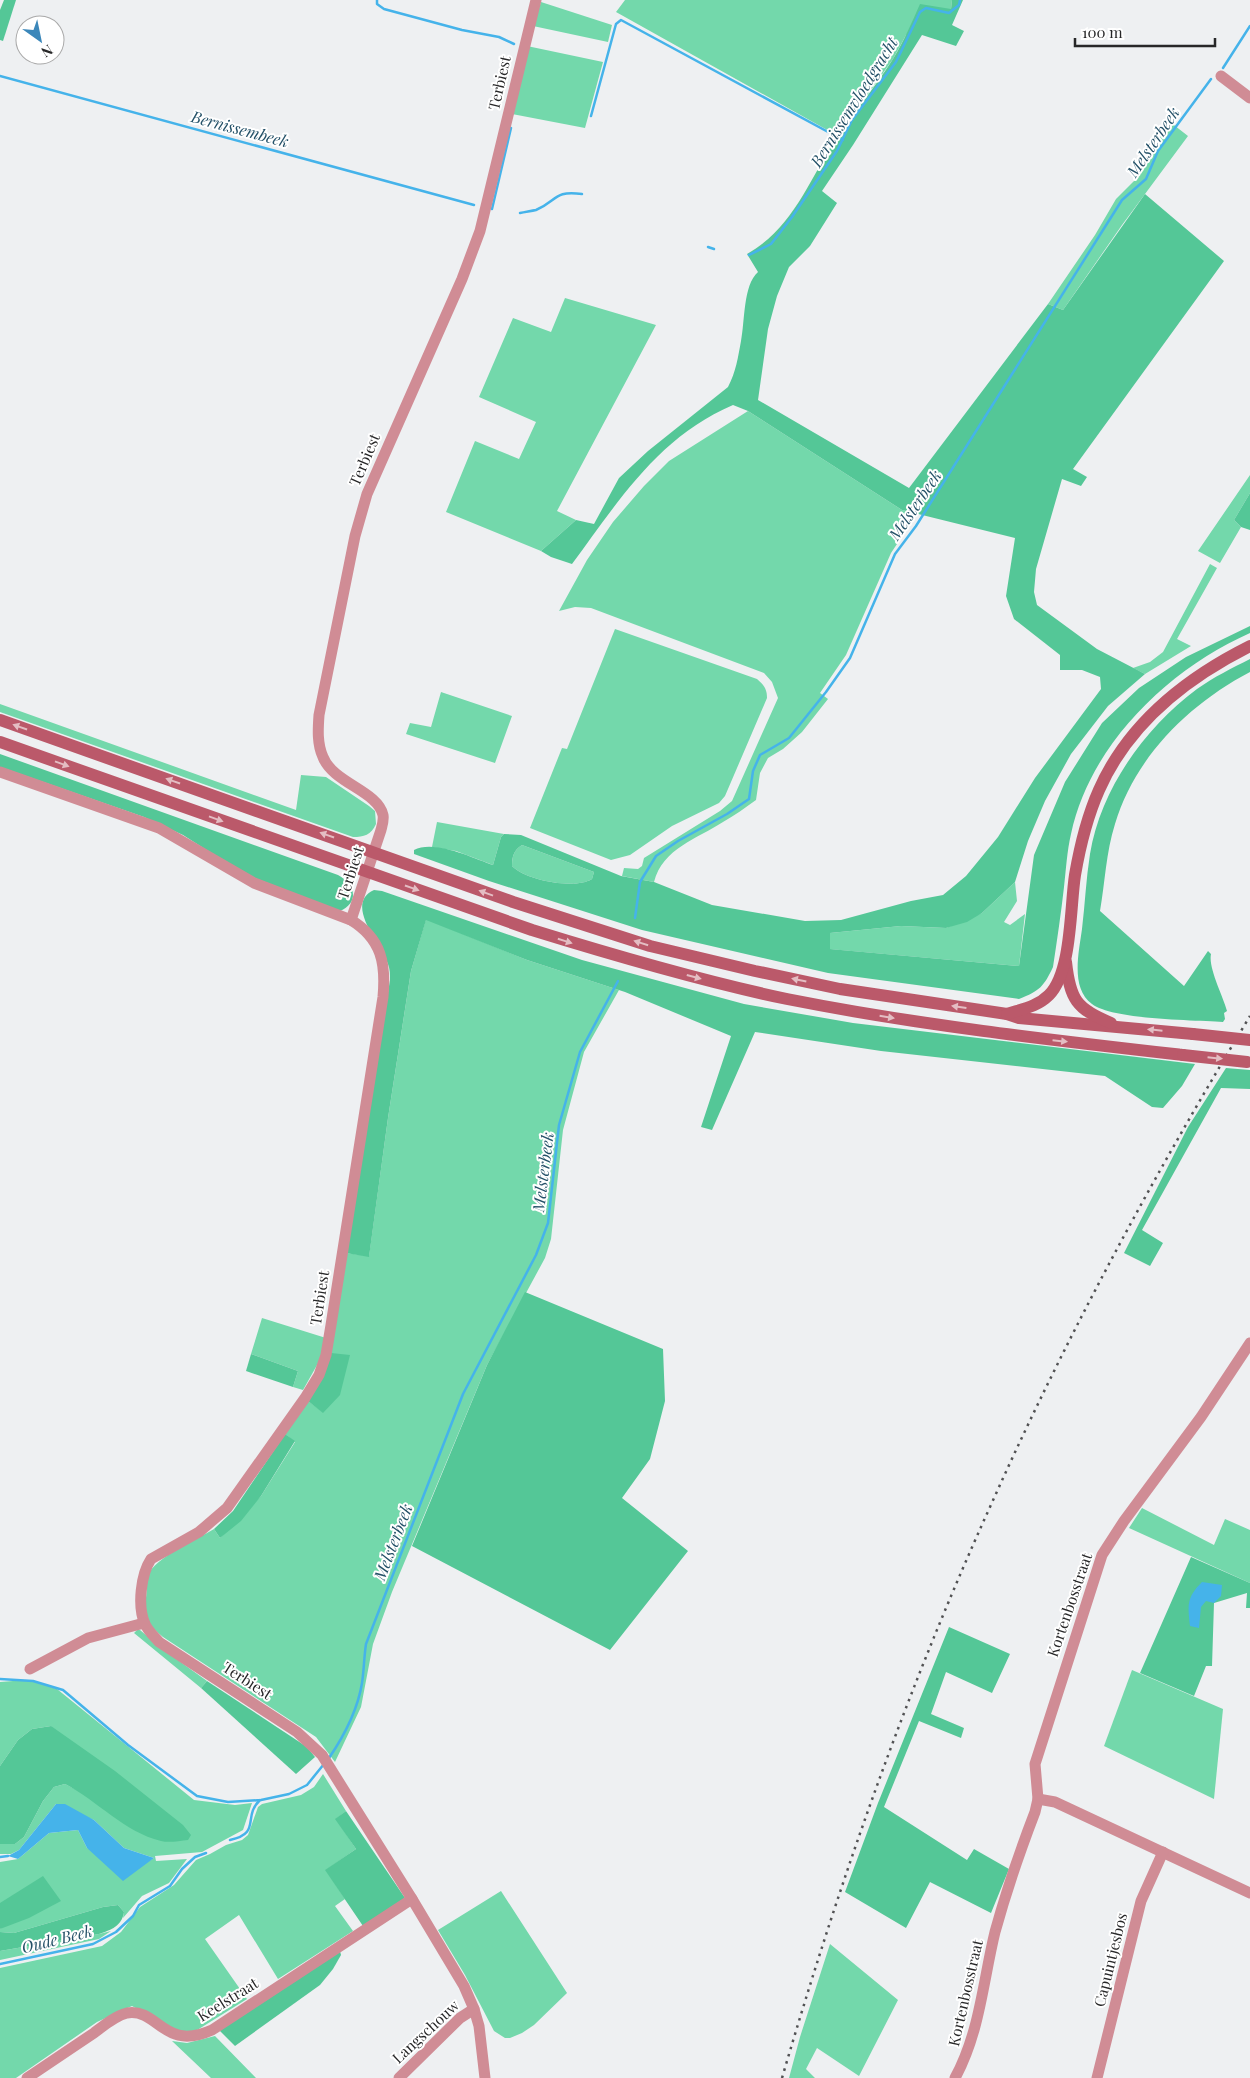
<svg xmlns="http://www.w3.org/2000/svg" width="1250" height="2078" font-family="'Playfair Display',serif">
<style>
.green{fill:#73d8ab}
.forest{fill:#54c797;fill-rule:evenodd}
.water{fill:#45b3ea}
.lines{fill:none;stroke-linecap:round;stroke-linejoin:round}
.stream{stroke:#45b3ea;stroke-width:2.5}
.street{stroke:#d08c95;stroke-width:11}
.secondary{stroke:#bb596a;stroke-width:12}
.rail{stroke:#515153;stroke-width:2.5;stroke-dasharray:2.5 5;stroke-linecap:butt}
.secondary-bridge{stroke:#bb596a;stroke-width:12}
.oneway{fill:#e4bdc3}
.labels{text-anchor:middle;stroke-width:4;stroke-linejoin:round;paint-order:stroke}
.street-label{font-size:15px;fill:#272728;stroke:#fff}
.water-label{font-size:16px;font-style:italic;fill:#245168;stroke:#fff}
</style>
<rect width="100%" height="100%" fill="#eef0f2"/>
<!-- green -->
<g class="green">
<polygon points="625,0 952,0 951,9 906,35 893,59 838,136 616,12"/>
<polygon points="541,2 612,25 608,42 533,26"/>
<polygon points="527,46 603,62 585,128 512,114"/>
<polygon points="1170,122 1188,136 1122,225 1063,310 1048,304 1095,235 1116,199 1137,178 1155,143"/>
<polygon points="565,298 656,325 557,511 576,520 541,551 446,512 475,441 519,459 536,422 479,397 513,318 551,332"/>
<path d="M748,411L902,510L917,514L891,553L846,655L820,693L828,699L802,732L783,749L768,758L760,773L756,800C745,808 735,815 723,822C697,839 663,848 654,882L622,876L624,868L638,869L642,866L644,858L720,811L732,801L778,698L772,682L764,673L591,608L575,607L559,611L587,560L613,522L644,486L669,461Z"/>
<polygon points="1250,475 1250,493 1234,520 1241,527 1220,563 1198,551"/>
<polygon points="1210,564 1217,568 1177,639 1191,646 1145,674 1133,668 1150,662 1163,652"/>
<path d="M615,629L757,679C764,685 767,689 767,698L725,796L719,803L672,826L630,855L611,860L530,828L562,748L567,749Z"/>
<polygon points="441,692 512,716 495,763 406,734 410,723 431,727"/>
<path d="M0,704L296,810L301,775L326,777L369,806L375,811L376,824C371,835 364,837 353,837L0,712Z"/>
<polygon points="437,822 504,834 501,837 493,865 456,851 432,847"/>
<path d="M522,845L594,872L592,879C575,890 525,880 512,866C512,856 514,850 522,845Z"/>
<polygon points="1015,882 1017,901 1004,922 1010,925 1025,914 1019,966 829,949 830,933 901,926 946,928 982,913"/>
<path d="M426,919L527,960L619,990L584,1052L563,1130L551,1239L545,1258L487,1365L392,1592L373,1644L361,1707L335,1762L316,1737L163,1637C146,1622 145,1622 146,1598C147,1591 146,1582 148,1575C155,1558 197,1539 214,1529L220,1538L261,1496L295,1442L285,1434L308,1401L323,1412L326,1408L331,1353L346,1253L369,1256L388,1118L411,971Z"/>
<polygon points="262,1318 326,1338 321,1358 303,1390 293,1387 298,1371 251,1354"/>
<polygon points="1142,1508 1214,1545 1225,1519 1250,1530 1250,1583 1129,1528"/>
<polygon points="137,1630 140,1630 161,1648 207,1681 201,1688 134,1633"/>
<polygon points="1132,1670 1223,1709 1214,1799 1104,1746"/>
<polygon points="13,1681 32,1681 57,1689 194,1800 235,1805 252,1803 243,1830 202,1852 155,1856 156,1861 187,1859 169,1883 142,1896 123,1918 124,1912 118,1905 103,1907 14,1933 0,1932 0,1929 6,1925 0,1921 0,1862 18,1859 49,1833 78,1830 87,1848 141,1866 154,1858 124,1848 94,1820 56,1804 19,1850 11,1854 0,1854 0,1844 15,1844 24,1837 43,1801 54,1787 65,1784 79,1791 51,1726 32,1729 18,1740 0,1766 0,1682"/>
<polygon points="323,1774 346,1811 336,1819 356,1849 326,1870 345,1899 335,1906 353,1931 278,1979 239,1915 205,1939 247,1999 194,2032 178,2031 132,2006 97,2022 16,2078 0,2078 0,1968 102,1946 121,1932 140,1907 174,1885 196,1860 210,1854 226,1845 242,1840 248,1835 258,1807 262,1804 301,1795 314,1787"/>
<polygon points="501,1891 567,1993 534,2025 522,2033 510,2038 505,2038 494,2031 465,1975 438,1930"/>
<polygon points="111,1931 99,1939 0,1960 0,1951 99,1934"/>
<polygon points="830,1944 898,2000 859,2076 817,2048 806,2069 815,2078 789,2078 800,2037"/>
<polygon points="215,2036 256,2078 211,2078 172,2041 187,2043"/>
</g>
<!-- forest -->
<g class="forest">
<polygon points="4,0 16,0 3,41 0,40 0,10"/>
<path d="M952,0H963L952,25L964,31L956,46L922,35L853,145L822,191L837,203L810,246L789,267L777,296L768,329L758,400L909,488L1048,304L1063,310L1145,194L1224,261L1073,469L1087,477L1081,486L1062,479L1036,569L1034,592L1037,605L1097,649L1145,674L1108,706L1071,754L1045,801L1028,841L1015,882L982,913L967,922L946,928L901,926L830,933V949L1019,966L1034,855L1065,782L1102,723L1139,688L1186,657L1250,626V633C1169,669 1090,744 1071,834C1067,851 1066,870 1064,887C1061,914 1057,940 1053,967C1044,986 1040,991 1019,999L828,973L642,930L489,881L414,854V850C434,839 473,858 493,865L501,837L504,834L521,835L621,876L654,882L712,905L805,921L841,920L911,901L943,895L966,876L998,837L1035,778L1101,689L1100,677L1082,670H1060V655L1014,619L1006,596L1015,538L902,510L748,411L733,405C658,437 618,502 572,564L551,557L541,551L576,520L594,524L619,478L648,451L728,387C736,372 738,357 741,341C745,322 743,285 758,272L747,254C792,229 809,181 835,140C854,113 875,87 893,59C904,41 912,22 920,4L951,9ZM522,845L594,872L592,879C575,890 525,880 512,866C512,856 514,850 522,845Z"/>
<polygon points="1250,493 1250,530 1241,527 1234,520"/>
<path d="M1250,659V672C1189,704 1135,757 1115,824C1106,852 1105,883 1100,911L1184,986L1208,951L1211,954C1208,968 1223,996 1227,1011L1224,1013L1225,1019L1223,1022C1195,1020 1113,1020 1092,1004C1070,988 1079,952 1082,929C1085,904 1086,879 1090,854C1101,788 1145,728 1197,689C1214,677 1232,668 1250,659Z"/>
<path d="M0,754L338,875C355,884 360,902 340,911L244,874L183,835L144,817L0,767Z"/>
<path d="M374,890L382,891L582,960L744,1004L853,1023L1195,1064L1182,1086L1163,1108L1152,1107L1105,1076L881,1051L755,1032L712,1130L701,1127L731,1036L625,992L527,960L426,920L411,971L388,1118L369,1257L346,1253L390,980C390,975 390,969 388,964C382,945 343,904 374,890Z"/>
<polygon points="1226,1068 1250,1070 1250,1089 1221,1088 1142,1230 1163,1243 1150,1266 1124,1253 1188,1127"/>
<polygon points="525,1292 663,1349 665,1401 650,1459 622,1498 688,1551 610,1650 412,1546 487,1365"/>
<polygon points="331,1353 350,1355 340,1395 323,1413 308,1401"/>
<polygon points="251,1354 298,1371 293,1387 246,1371"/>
<polygon points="285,1434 295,1441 261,1496 241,1521 220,1538 214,1529 233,1511"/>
<polygon points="1191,1557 1250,1583 1250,1608 1246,1608 1247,1593 1214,1603 1212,1666 1206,1666 1194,1696 1140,1673"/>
<polygon points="949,1627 1010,1654 992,1693 946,1672 931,1714 964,1728 961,1738 919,1721 884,1807 967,1860 974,1849 1009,1869 991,1913 930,1882 906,1928 845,1892 878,1803"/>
<polygon points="207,1681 307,1747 315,1757 296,1774 201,1688"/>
<path d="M51,1726L115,1771L183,1825L191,1835L188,1840C179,1841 169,1843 161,1841C124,1832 98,1801 65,1784L54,1787L43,1801L24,1837L15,1844H0V1766L18,1740L32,1729Z"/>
<polygon points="346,1811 405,1898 363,1926 325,1870 356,1849 335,1819"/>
<polygon points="43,1876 61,1901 29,1918 0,1929 0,1903"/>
<path d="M118,1905L124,1912C122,1926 111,1930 99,1934L0,1951V1932L14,1933L103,1907Z"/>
<polygon points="340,1951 341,1955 333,1969 320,1985 235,2046 219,2030"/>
</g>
<!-- water -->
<g class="water">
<path d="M1202,1582L1222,1585L1221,1596L1214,1603L1206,1601L1201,1607L1199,1628L1190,1626C1188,1605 1186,1598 1202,1582Z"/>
<polygon points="56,1804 65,1804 94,1820 124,1848 154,1858 123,1881 87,1848 78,1830 49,1833 18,1859 8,1856 19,1850"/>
</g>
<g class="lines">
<!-- stream -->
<g class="stream">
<polyline points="377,0 377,4 384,9 462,30 499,37 514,44"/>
<polyline points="1223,68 1250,26"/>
<polyline points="0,76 474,205"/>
<polyline points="591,116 616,24 621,20 843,140"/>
<polyline points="492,209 511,128"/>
<path d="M520,213C525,212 531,211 536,210C558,201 553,190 582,194"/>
<polyline points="708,247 714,249"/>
<polyline points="749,255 771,244 792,217 837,151 852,120 896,62 920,12 926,8 949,13 959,5 960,0"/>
<polyline points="635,918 640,882 656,856 678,841 727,814 749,799 753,771 760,755 789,738 826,692 850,658 895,554 916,526 1122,200 1146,179 1158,151 1211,79"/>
<polyline points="0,1679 33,1681 63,1690 128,1745 197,1796 228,1802 261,1800 289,1794 307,1785 324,1764"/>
<path d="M329,1758C344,1736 358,1708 362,1683C364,1670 364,1657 366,1644L463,1394L536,1255L548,1223L559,1125L580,1052L618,981"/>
<path d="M230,1840C262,1833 242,1817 260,1800"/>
<polyline points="0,1857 8,1856"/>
<polyline points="0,1964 93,1944 116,1932 133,1916 139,1905 170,1886 182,1869 195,1857 206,1853"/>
</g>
<!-- street -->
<g class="street">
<polyline points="1221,76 1250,98"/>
<path d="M0,772L159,828L254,883L351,920C382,939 386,964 383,997L331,1325L326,1355L319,1375L305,1398L227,1508L199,1532L151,1559C141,1574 137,1606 145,1624C148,1631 154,1636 159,1642L297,1732L322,1755L412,1899L464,1986L474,2009L479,2026L485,2078"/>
<path d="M351,920L381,830C382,826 384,820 383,815C378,791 333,783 323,757C317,744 318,729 319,715L355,536L367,494L462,279L480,231L536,0"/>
<polyline points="30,1669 88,1638 144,1623"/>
<polyline points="1038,1799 1055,1802 1250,1893"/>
<path d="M27,2078C49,2063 72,2048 94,2033C103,2026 115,2016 127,2013C159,2008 163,2052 212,2030L412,1899"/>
<polyline points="399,2078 460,2018 474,2009"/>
<path d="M955,2078C980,2032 983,1981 995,1932C1006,1892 1020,1851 1035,1812L1038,1799L1035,1764L1102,1555L1124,1521L1201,1417L1250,1343"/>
<polyline points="1097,2078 1141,1901 1163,1852"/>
</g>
<!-- secondary -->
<g class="secondary">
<polyline points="0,720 513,902 650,946 755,971 840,989 1007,1014 1019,1018 1193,1034"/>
<path d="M0,742L532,930C616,956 701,981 787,999C918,1025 1051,1040 1183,1055"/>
<path d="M1066,962C1070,999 1076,1009 1111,1023"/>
<path d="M1007,1014C1022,1009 1037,1007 1049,995C1072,972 1070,907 1075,875C1080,846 1087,817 1099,790C1128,724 1186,678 1250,646"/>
</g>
<!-- rail -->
<path class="rail" d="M782,2078C839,1883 906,1692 990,1507C1066,1337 1154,1175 1250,1016"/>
<!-- secondary-bridge -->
<g class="secondary-bridge">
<polyline points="1193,1034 1250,1040"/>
<polyline points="1183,1055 1247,1062"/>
</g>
</g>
<!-- one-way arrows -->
<defs><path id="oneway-solid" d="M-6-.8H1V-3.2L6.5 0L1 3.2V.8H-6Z" transform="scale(1.25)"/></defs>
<g class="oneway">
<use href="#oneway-solid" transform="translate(20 727) rotate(-161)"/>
<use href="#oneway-solid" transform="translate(62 764) rotate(20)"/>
<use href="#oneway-solid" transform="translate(173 781) rotate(-161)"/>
<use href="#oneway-solid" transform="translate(216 819) rotate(20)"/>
<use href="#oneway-solid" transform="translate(327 835) rotate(-161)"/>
<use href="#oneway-solid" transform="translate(412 888) rotate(19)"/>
<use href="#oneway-solid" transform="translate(486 893) rotate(-160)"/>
<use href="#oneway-solid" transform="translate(565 941) rotate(17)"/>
<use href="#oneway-solid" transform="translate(641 943) rotate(-162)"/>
<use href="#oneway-solid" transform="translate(694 977) rotate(15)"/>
<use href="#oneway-solid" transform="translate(799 980) rotate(-168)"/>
<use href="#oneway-solid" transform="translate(959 1007) rotate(-172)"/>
<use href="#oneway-solid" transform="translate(887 1017) rotate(9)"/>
<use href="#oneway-solid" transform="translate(1155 1030) rotate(-174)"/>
<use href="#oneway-solid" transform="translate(1060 1041) rotate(6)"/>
<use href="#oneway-solid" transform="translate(1215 1058) rotate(6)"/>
</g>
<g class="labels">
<!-- street labels -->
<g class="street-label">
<text transform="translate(500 83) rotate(-77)" y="5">Terbiest</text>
<text transform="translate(365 460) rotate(-67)" y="5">Terbiest</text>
<text transform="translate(351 873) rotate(-72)" y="5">Terbiest</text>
<text transform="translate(320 1298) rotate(-81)" y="5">Terbiest</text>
<text transform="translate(1070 1605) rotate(-71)" y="5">Kortenbosstraat</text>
<text transform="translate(247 1681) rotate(33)" y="5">Terbiest</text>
<text transform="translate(1111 1960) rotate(-76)" y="5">Capuintjesbos</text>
<text transform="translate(966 1993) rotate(-77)" y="5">Kortenbosstraat</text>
<text transform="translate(228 2000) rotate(-32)" y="5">Keelstraat</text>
<text transform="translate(426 2032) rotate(-43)" y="5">Langschouw</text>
</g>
<!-- water labels -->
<g class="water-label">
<text transform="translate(854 102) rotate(-58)" y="6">Bernissemvloedgracht</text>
<text transform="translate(240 129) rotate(15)" y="6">Bernissembeek</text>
<text transform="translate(1153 142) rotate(-56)" y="6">Melsterbeek</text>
<text transform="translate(915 505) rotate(-56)" y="6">Melsterbeek</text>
<text transform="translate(543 1172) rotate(-83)" y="6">Melsterbeek</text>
<text transform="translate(393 1542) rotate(-69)" y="6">Melsterbeek</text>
<text transform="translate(57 1939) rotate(-14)" y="6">Oude Beek</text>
</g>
</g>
<!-- north arrow -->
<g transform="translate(40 40) rotate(147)"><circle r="24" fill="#ffffff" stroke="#a9a9a9"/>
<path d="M0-4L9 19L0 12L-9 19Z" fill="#3b87ba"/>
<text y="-8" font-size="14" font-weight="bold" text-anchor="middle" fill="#272728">N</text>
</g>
<!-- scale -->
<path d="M1075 38v8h140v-8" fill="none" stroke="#272728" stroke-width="2.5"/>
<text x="1082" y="38" font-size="15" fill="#272728" stroke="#ffffff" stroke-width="4" paint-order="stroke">100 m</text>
</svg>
